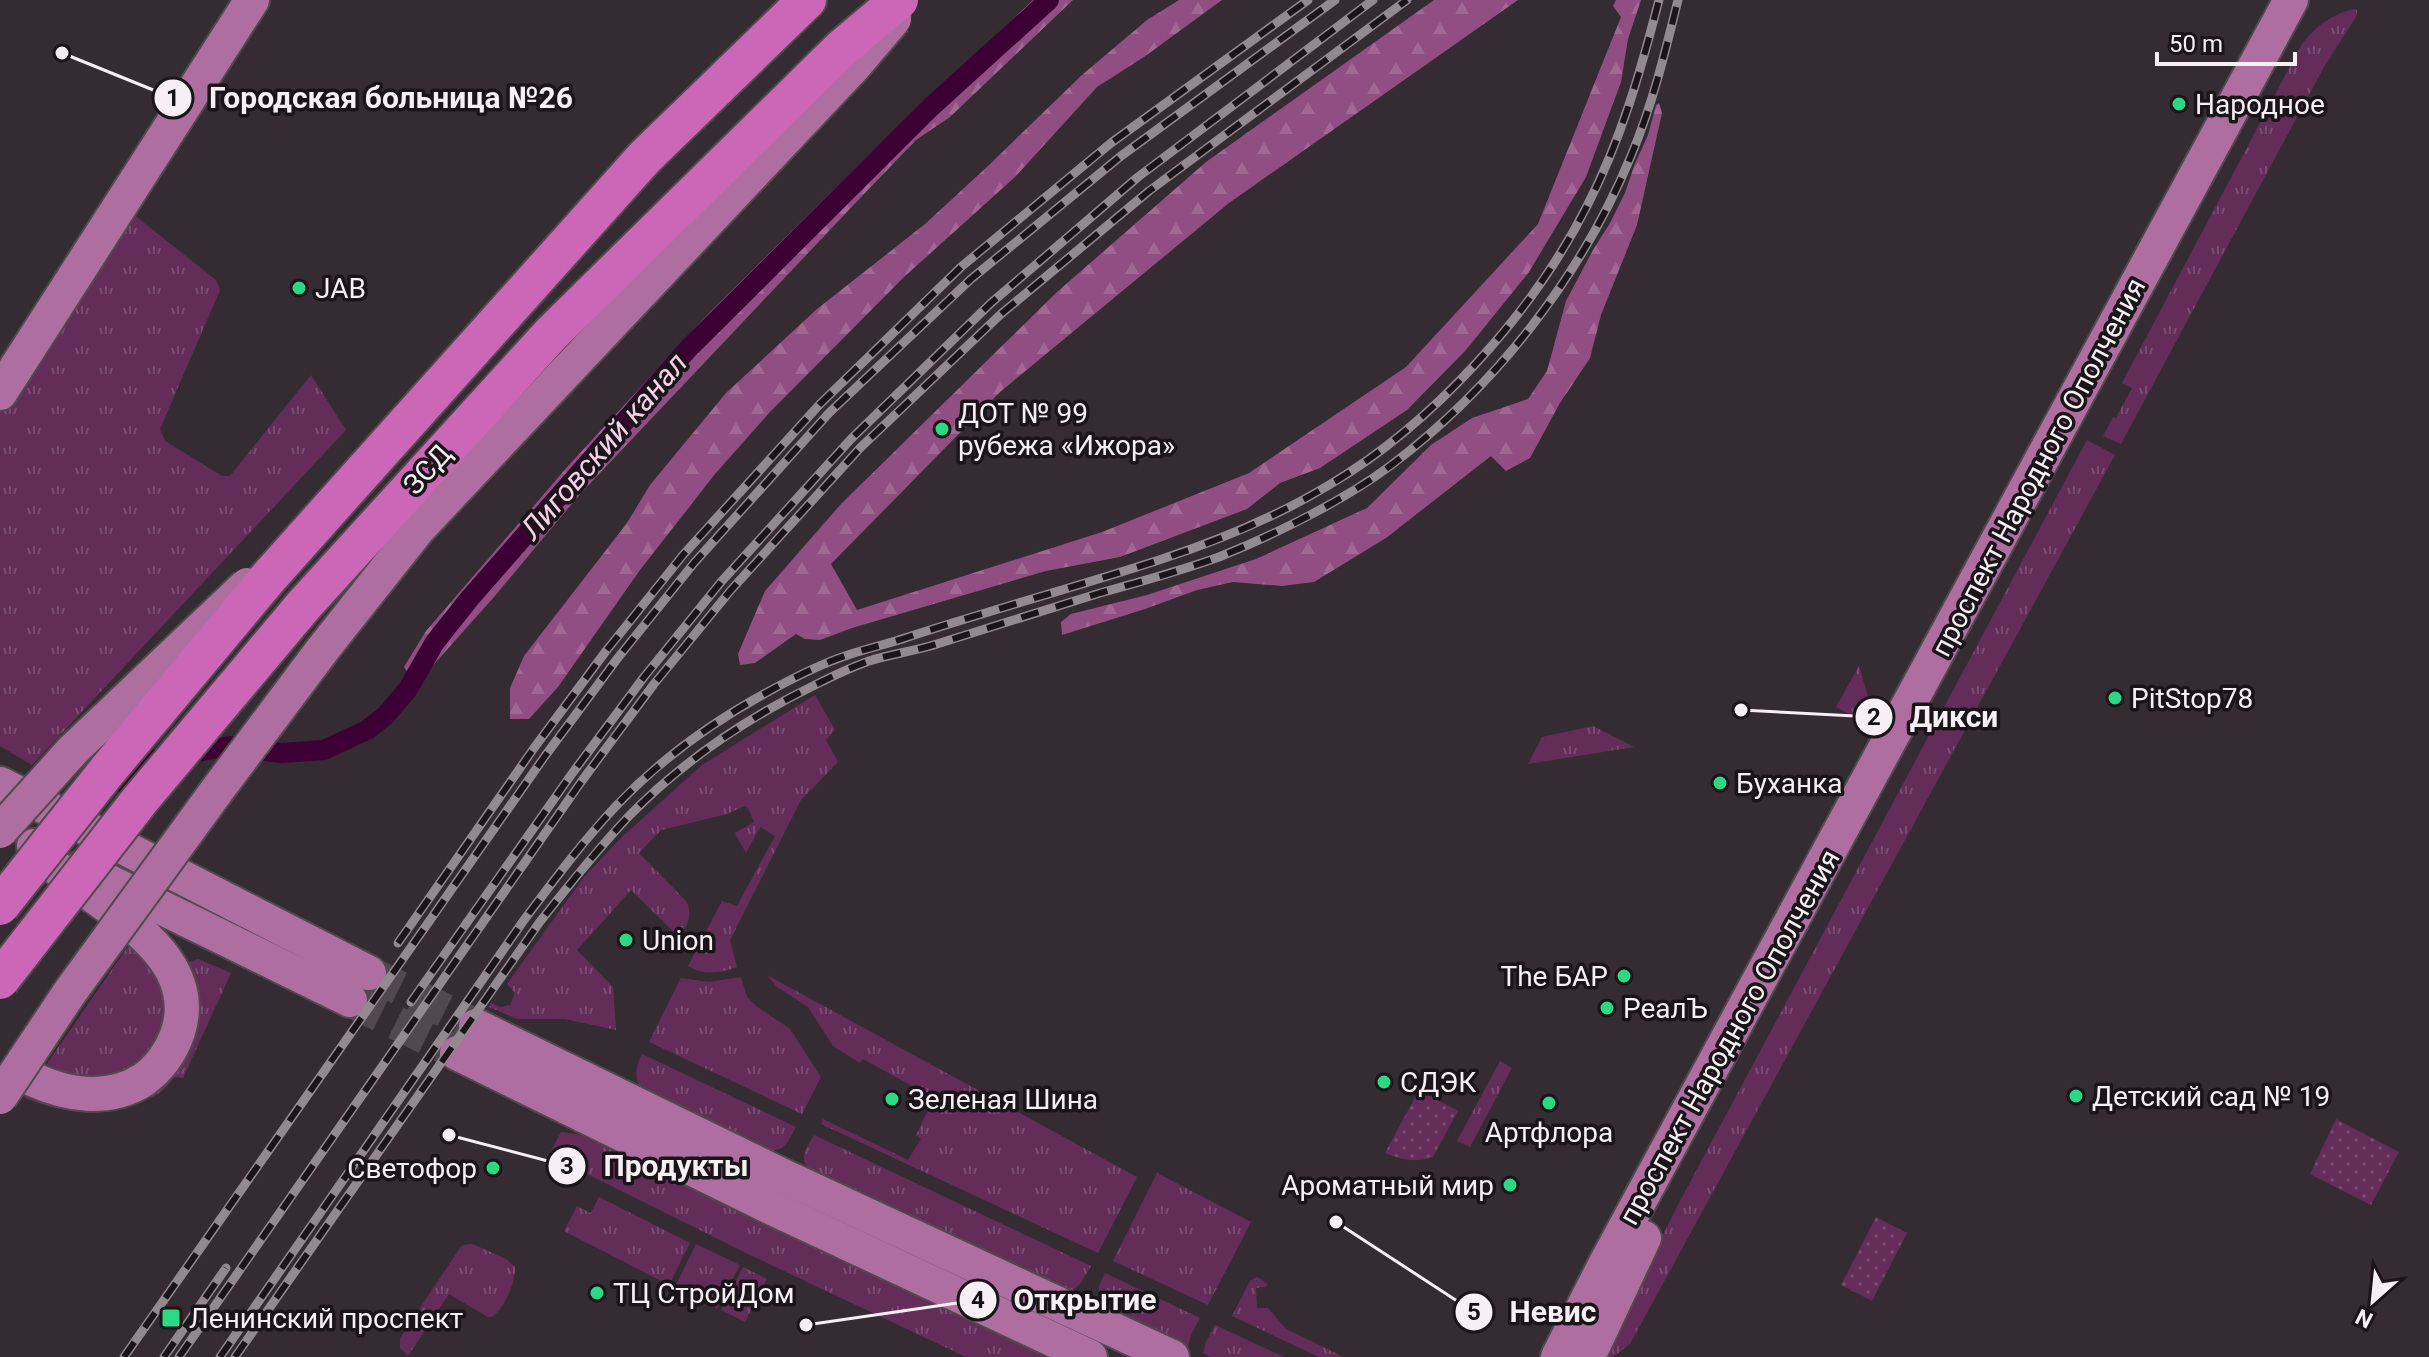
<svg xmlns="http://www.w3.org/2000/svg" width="2429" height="1357" font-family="Roboto,sans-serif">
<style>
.grass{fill:url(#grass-tufts)}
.forest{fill:url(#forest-firs)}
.park{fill:url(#park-dots)}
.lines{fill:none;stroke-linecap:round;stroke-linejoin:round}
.canal{stroke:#3d0034;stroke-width:20}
.major-tunnel{stroke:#524850;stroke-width:34;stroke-dasharray:34 17;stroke-linecap:butt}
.major-casing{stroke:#51494e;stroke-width:38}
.highway-casing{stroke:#51494e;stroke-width:42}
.major{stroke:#af6ea0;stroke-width:34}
.highway{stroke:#cb67b6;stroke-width:38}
.rail-casing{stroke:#938a91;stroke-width:9}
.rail{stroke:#1a1519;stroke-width:6;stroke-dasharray:18;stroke-linecap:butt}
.major-bridge-casing{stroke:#51494e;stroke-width:38;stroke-linecap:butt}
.highway-bridge-casing{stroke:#51494e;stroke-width:42;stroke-linecap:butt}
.major-bridge{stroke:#af6ea0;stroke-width:34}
.highway-bridge{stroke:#cb67b6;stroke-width:38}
.poi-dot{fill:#2bd884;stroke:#1a1519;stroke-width:3}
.labels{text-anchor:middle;stroke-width:7;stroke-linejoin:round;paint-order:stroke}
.poi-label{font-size:28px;fill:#f6eff4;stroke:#1a1519;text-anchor:start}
.street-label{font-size:28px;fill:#f6eff4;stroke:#1a1519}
.water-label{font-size:30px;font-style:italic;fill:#f7d0ec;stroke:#1a1519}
.leader{fill:none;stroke:#f6eff4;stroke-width:3}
.callout-dot{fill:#f6eff4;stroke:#1a1519;stroke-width:3}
.mark-label{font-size:24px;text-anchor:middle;font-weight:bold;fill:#111}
.callout-label{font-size:30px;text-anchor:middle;font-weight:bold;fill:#f6eff4;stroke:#1a1519;stroke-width:7;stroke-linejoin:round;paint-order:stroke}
</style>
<defs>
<pattern id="grass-tufts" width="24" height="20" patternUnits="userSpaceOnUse" patternTransform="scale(2)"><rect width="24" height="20" fill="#642d59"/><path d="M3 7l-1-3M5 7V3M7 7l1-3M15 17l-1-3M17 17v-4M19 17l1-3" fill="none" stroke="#7b4c71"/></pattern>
<pattern id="forest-firs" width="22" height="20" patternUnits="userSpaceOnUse" patternTransform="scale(2)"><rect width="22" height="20" fill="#914e82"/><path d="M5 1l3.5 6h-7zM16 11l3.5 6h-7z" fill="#a16894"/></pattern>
<pattern id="park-dots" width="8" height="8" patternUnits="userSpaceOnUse" patternTransform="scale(2)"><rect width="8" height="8" fill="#642d59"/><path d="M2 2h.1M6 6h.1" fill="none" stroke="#7b4c71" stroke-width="1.8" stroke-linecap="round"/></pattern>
</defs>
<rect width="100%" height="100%" fill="#352b33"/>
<!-- grass -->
<g class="grass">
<path d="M2353,9L2357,10V15L2324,67L2121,444L2103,436L2113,417L2116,418L2132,388L2122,383L2302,44C2316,26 2331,15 2353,9Z"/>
<polygon points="129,211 216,280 220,290 160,429 165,441 222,476 230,476 311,375 346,430 32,765 0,746 0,410"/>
<polygon points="2087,440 2115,455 1630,1344 1613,1357 1602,1357 1680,1201"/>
<polygon points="1859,666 1874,717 1876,739 1865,733 1864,722 1836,707"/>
<path d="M815,695L835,730L826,740L838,762L801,800L730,940L737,967C721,973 704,976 688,966L722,901L737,906L775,836L760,827L746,853L735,833L754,822L748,808L745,806L727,814L661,830L639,853L686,901C694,915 686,926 680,938L631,890L577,950L613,987L616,1030L565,1019H517L489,1007L491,1003L500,1007L510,1005L515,993L507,984L584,877L622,837L702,765Z"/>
<polygon points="1593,726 1634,747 1528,764 1542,737"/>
<path d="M131,942L168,985C167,999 168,1016 163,1028C142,1085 93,1083 44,1068Z"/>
<path d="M198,959L231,973L183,1078L175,1077C171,1081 167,1087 162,1091C158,1095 151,1097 146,1100C106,1119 65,1114 25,1098L29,1093L184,1060C202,1027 200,996 186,963Z"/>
<polygon points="767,975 1137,1177 1098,1253 821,1124 823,1119 908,1160 921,1139 916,1135 934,1098 863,1059 860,1063 833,1046 808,1007 777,987"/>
<polygon points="741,977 747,997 756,1006 790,1029 821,1077 802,1114 649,1042 681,978 709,982"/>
<path d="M642,1054L796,1127C789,1138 786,1152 770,1150L643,1090C633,1080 636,1066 642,1054Z"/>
<polygon points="1500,1061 1512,1068 1470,1147 1457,1141"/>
<polygon points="561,1132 578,1134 1052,1357 966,1357 748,1254 549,1155"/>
<path d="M814,1135L1091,1266L1080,1284L1072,1291L1068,1290L807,1167C799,1156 808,1146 814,1135Z"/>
<polygon points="1157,1173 1251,1222 1208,1305 1113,1261"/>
<polygon points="599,1197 690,1243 669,1285 564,1231 577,1206 591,1213"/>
<path d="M473,1244L506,1259L515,1267C516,1282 504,1309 492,1317H488L449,1294L408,1356L400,1348V1338L460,1248L463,1245Z"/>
<polygon points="696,1244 740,1265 717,1309 676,1285"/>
<polygon points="743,1267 767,1279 745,1322 721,1310"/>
<polygon points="1105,1273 1200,1318 1191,1335 1188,1347 1100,1303 1099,1286"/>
<polygon points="1257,1277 1268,1284 1265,1287 1256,1288 1257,1308 1268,1308 1286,1329 1344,1357 1319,1357 1232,1316 1250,1281"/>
<polygon points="1215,1325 1284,1357 1211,1357 1203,1353 1206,1342"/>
</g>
<!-- forest -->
<g class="forest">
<polygon points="1033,0 1073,0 950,117 916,140 864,194 581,493 494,597 419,681 413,680 404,667 426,631 569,465 710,312 871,153"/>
<polygon points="1179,0 1222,0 1144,57 1097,87 1015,177 903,278 770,412 715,474 640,570 558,687 529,719 510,719 510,688 524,656 627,523 650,485 726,393 817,309 925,224 989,165 1082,75 1147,20"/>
<polygon points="1434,0 1518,0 1229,203 1000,392 831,564 857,610 1102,532 1249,473 1406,367 1538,224 1621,17 1613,6 1616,0 1641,0 1628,39 1621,82 1586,177 1529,272 1466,350 1407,410 1320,468 1280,483 1247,509 1120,557 1046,571 852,628 820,640 805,639 796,634 755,663 740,665 738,654 765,591 841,504 1057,292 1206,162"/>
<polygon points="1659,103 1662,113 1637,225 1601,315 1590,358 1560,403 1530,458 1506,471 1491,456 1386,538 1314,582 1282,586 1233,582 1197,590 1145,609 1062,635 1061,622 1071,614 1147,595 1256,559 1367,508 1431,445 1472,418 1528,399 1547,371 1566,301 1593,250 1610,223 1625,193 1634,166 1648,135 1656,105"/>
</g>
<!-- park -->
<g class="park">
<path d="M1419,1090L1458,1111L1433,1157C1415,1163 1403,1160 1385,1153Z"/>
<polygon points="2336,1119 2399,1152 2371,1205 2310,1174"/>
<polygon points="1876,1217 1907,1233 1872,1301 1841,1285"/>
</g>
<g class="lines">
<!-- canal -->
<polyline class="canal" points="122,783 142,762 230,746 281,753 324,750 367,730 385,716 408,689 435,642 470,598 688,349 931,107 1049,0"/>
<!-- major-tunnel -->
<g class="major-tunnel">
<polyline points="369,973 476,1026"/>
<polyline points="350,1000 457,1053"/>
</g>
<defs>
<g id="major">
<polyline points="0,393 252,0"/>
<polyline points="0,784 369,973"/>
<polyline points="81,868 350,1000"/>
<polyline points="476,1026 781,1175 1172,1357"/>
<polyline points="457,1053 768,1206 1090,1357"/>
<path d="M32,1079C67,1095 108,1102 143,1080C160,1068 171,1052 178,1032C201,959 117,915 70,879C57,869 45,857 34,846"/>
<polyline points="1558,1357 1607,1261 2291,0"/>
<polyline points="1588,1357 1644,1238"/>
</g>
<polyline id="highway" points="319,521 645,157 807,0"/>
</defs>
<!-- major casing -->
<use href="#major" class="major-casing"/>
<!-- highway casing -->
<use href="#highway" class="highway-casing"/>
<!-- major -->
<use href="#major" class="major"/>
<!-- highway -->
<use href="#highway" class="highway"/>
<defs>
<g id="rail">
<polyline points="398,943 534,748 606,651 683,555 820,404 961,267 1111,143 1308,0"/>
<polyline points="411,1002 571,775 644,677 721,582 851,439 991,303 1138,177 1373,0"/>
<polyline points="124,1357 545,756 617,659 694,563 829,413 971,279 1121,156 1335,0"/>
<polyline points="164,1357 226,1268"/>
<polyline points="179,1357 581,782 654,684 731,590 860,448 1001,314 1149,191 1407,0"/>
<path d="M220,1357L524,920C554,880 583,841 617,805C659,761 711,723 764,694C791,679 820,664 848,655C868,648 888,644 908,637C991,610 1076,587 1159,560C1218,541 1276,517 1329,485C1433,424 1534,312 1588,204C1621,140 1641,70 1659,0"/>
<path d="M235,1357L539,923C568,886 597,850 629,816C683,761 750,716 819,683C835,675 852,667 869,661C891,654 915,651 937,644C991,627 1045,610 1100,593C1140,582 1180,571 1219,557C1274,535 1343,501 1390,466C1495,387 1581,277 1631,156C1652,106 1665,53 1678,0"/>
</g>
</defs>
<!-- rail casing -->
<use href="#rail" class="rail-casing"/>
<!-- rail -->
<use href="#rail" class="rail"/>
<defs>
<g id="major-bridge">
<polyline points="0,831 73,750 247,585"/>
<polyline points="0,1097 70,992 218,789 323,649 419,528 855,65 894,19"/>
</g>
<g id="highway-bridge">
<polyline points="0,906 107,771 269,577 319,521"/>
<polyline points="0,980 140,800 304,605 552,333 841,49 899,0"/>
</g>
</defs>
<!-- major-bridge casing -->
<use href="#major-bridge" class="major-bridge-casing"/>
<!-- highway-bridge casing -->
<use href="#highway-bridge" class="highway-bridge-casing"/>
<!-- major-bridge -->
<use href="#major-bridge" class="major-bridge"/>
<!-- highway-bridge -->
<use href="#highway-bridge" class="highway-bridge"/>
</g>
<!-- markers -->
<g class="poi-dot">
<circle cx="2179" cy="104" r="8"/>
<circle cx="299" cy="288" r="8"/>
<circle cx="942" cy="429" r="8"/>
<circle cx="2115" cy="698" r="8"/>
<circle cx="1720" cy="783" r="8"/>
<circle cx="626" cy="940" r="8"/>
<circle cx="1624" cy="976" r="8"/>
<circle cx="1607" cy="1008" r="8"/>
<circle cx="1384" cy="1082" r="8"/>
<circle cx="2076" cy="1096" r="8"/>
<circle cx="892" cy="1099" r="8"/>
<circle cx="1549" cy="1103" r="8"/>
<circle cx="493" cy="1168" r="8"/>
<circle cx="1510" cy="1185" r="8"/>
<circle cx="597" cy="1293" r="8"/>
<rect x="161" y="1308" width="20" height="20" rx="4"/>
</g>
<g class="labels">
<!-- poi labels -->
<g class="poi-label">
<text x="2195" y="114">Народное</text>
<text x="315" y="298">JAB</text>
<text x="958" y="423">ДОТ № 99<tspan x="958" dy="32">рубежа «Ижора»</tspan></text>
<text x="2131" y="708">PitStop78</text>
<text x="1736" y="793">Буханка</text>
<text x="642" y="950">Union</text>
<text x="1608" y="986" text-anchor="end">The БАР</text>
<text x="1623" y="1018">РеалЪ</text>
<text x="1400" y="1092">СДЭК</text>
<text x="2092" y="1106">Детский сад № 19</text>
<text x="908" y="1109">Зеленая Шина</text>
<text x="1549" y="1142" text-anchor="middle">Артфлора</text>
<text x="477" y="1178" text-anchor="end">Светофор</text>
<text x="1494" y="1195" text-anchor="end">Ароматный мир</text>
<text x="613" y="1303">ТЦ СтройДом</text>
<text x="189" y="1328">Ленинский проспект</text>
</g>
<!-- street labels -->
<g class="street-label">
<text transform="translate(2038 467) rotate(-62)" y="10">проспект Народного Ополчения</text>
<text transform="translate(427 469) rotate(-48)" y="10">ЗСД</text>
<text transform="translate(1729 1037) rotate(-61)" y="10">проспект Народного Ополчения</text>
</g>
<!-- water labels -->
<g class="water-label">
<text transform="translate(604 446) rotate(-49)" y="10">Лиговский канал</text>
</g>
</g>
<!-- callouts -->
<path class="leader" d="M62 53L173 98M1741 710L1874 717M449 1135L567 1166M806 1325L978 1300M1336 1222L1474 1312"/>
<g class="callout-dot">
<circle cx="62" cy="53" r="8"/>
<circle cx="1741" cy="710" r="8"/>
<circle cx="449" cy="1135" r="8"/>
<circle cx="806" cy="1325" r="8"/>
<circle cx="1336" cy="1222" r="8"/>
<circle cx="173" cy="98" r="20"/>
<circle cx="1874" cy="717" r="20"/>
<circle cx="567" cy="1166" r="20"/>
<circle cx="978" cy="1300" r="20"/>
<circle cx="1474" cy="1312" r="20"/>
</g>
<g class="mark-label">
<text x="173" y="106">1</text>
<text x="1874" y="725">2</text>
<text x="567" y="1174">3</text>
<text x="978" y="1308">4</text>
<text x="1474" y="1320">5</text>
</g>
<g class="callout-label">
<text x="391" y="108">Городская больница №26</text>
<text x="1954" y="727">Дикси</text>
<text x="676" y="1176">Продукты</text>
<text x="1085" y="1310">Открытие</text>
<text x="1553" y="1322">Невис</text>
</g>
<!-- north arrow -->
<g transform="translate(2373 1301) rotate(207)" stroke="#1a1519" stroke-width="6" paint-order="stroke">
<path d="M0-6L14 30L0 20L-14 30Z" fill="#f6eff4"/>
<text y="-12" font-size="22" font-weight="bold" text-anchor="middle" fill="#f6eff4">N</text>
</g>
<!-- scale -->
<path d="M2157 52v12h138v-12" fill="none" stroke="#f6eff4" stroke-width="4"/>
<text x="2169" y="52" font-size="24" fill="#f6eff4" stroke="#1a1519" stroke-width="6" paint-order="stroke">50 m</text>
</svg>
